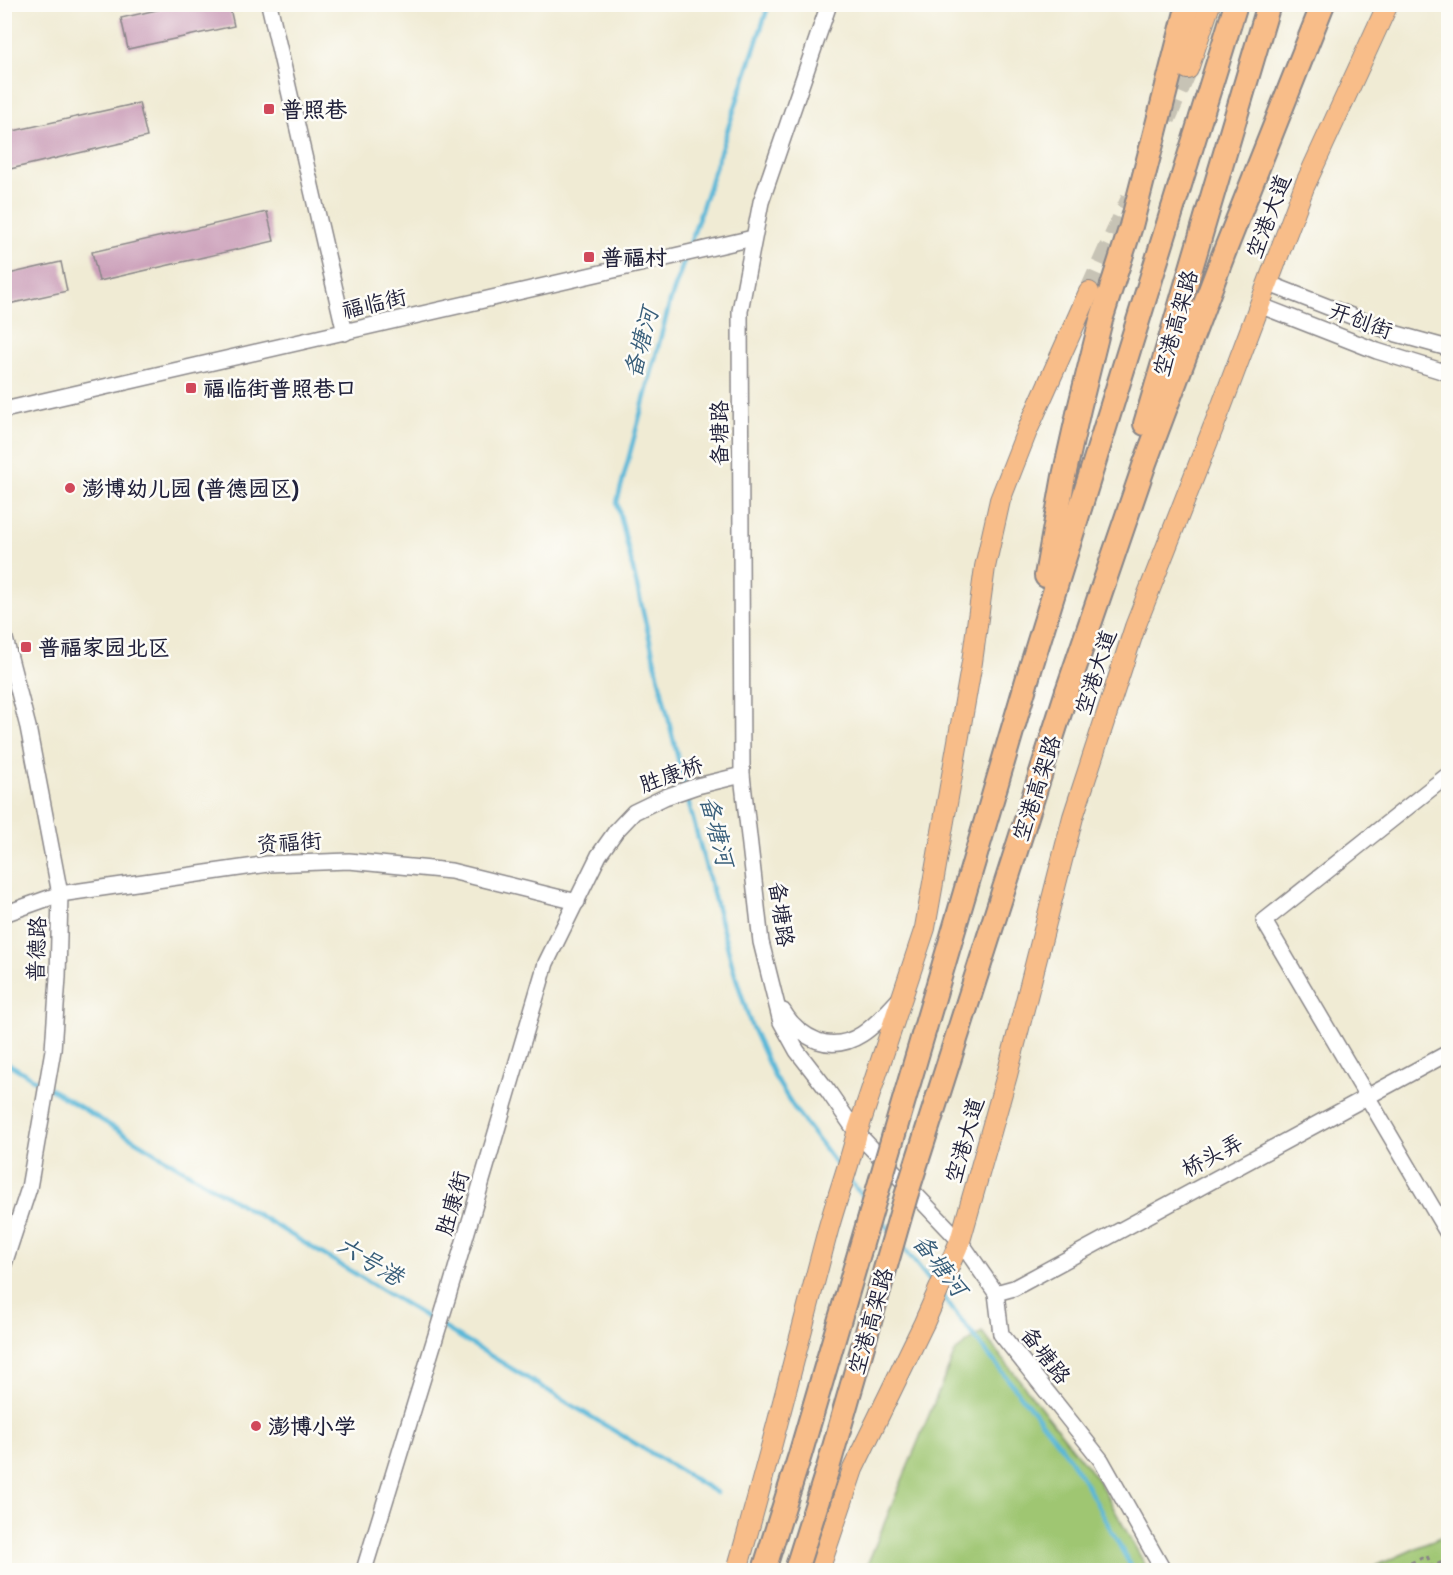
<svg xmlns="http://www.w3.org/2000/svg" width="1453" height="1575" font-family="Itim,'LXGW WenKai TC',sans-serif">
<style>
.park{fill:#9fc672;stroke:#607456;stroke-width:1.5}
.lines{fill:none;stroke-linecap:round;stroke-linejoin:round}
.stream{stroke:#59b7d8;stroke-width:4.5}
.building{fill:#cb9fb9}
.major-tunnel{stroke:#c7c3b5;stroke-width:20;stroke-dasharray:20 10;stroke-linecap:butt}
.minor-casing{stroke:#898688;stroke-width:18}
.major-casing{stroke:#898688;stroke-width:22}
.highway-casing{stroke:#898688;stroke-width:26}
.path{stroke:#898688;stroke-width:3;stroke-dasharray:4.5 4.5;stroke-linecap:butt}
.minor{stroke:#fff;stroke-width:15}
.major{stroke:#f8bd89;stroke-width:20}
.highway{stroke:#f8bd89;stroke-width:22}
.highway-bridge-casing{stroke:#898688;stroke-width:26;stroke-linecap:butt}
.highway-bridge{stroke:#f8bd89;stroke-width:22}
.poi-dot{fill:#d1495b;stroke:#fdfcf7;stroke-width:2}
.labels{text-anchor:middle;stroke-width:5;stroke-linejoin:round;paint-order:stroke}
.poi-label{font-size:22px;font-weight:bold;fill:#22223b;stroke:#fdfcf7;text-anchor:start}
.street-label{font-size:22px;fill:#22223b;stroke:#fdfcf7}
.water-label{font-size:24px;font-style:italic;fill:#385e7a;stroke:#fdfcf7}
</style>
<rect width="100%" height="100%" fill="#fdfcf7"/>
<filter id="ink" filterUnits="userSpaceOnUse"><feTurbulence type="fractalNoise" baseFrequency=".0167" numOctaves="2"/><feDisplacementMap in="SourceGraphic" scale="12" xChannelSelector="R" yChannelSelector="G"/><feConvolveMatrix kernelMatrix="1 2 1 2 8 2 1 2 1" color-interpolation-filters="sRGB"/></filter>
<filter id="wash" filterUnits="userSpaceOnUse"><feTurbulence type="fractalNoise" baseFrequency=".008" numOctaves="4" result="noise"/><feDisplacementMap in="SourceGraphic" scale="24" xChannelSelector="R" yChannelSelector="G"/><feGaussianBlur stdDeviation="1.35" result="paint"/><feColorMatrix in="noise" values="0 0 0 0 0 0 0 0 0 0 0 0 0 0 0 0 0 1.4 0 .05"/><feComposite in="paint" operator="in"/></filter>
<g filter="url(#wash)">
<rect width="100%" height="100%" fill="#f0ebd4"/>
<!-- park -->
<g class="park">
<polygon points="982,1332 1099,1482 1148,1570 865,1570 955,1352"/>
<polygon points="1448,1534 1448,1570 1367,1570"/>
</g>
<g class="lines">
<!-- stream -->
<g class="stream">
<polyline points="688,250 769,4"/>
<polyline points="685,258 670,302 617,502 687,797 734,971 751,1025 774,1076 796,1111 840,1169"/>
<polyline points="4,1061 717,1493"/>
<polyline points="849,1180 867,1201"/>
<polyline points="877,1215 889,1229"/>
<polyline points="900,1243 934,1286"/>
<polyline points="943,1297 1063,1449 1086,1484 1133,1570"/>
</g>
</g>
<g id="blocks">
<!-- building -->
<g class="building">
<polygon points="183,4 229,4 234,26 128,49 121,18"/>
<polygon points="139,103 147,137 10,169 4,147 4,133"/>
<polygon points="267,212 274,241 99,281 92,252"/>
<polygon points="61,262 67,291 4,305 4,275"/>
</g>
</g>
</g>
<g filter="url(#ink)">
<use href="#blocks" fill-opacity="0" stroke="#898688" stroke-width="1.5"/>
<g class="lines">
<!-- major-tunnel -->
<g class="major-tunnel">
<polyline points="1166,119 1188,69"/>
<polyline points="1089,292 1131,198"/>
</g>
<defs>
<g id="minor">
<polyline points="269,4 345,333"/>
<polyline points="829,4 761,202 740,311 742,775 761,942 781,1022 797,1051 828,1091 857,1133 960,1241 996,1293 1001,1334 1101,1460 1163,1570"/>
<polyline points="1267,283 1397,334 1448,348"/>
<polyline points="1259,305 1377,351 1448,373"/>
<polyline points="4,410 753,238"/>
<polyline points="4,635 28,727 60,894 58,977 53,1050 29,1188 4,1264"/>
<polyline points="1448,775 1264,921 1448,1234"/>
<polyline points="4,914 60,894 268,864 349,861 451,871 577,902"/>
<path d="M783,1011C791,1025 803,1035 818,1041C853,1053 879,1021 900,998"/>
<polyline points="996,1293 1014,1288 1448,1053"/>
<polyline points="364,1570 448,1296 546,963 599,855 616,831 634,812 665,797 697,786 742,775"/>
</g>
<g id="major">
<polyline points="1188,69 1210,4"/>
<path d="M737,1570C770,1457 798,1343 828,1230C837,1197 849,1166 857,1133L925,928L972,662L985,567L1000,500L1027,431L1089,292"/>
<polyline points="819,1570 853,1469 924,1323 960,1241 1007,1075 1073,817 1135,627 1222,405 1304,187 1388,4"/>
</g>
<g id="highway">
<polyline points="1145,424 1269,4"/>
<polyline points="1046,576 1064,476 1079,409 1101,320 1131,226 1188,4"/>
<polyline points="1030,670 1236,4"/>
<polyline points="1067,691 1145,463 1224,253 1323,4"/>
</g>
</defs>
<!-- minor casing -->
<use href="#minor" class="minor-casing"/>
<!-- major casing -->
<use href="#major" class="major-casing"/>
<!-- highway casing -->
<use href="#highway" class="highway-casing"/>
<!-- path -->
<polyline class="path" points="1394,1570 1427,1556 1432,1567 1448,1559"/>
<!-- minor -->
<use href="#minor" class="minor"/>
<!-- major -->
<use href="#major" class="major"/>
<!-- highway -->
<use href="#highway" class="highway"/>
<defs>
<g id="highway-bridge">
<polyline points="764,1570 800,1455 1030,670"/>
<polyline points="796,1570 828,1468 906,1196 1067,691"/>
</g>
</defs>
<!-- highway-bridge casing -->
<use href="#highway-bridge" class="highway-bridge-casing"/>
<!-- highway-bridge -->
<use href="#highway-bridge" class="highway-bridge"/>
</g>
</g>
<!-- markers -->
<g class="poi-dot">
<rect x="263" y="103" width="12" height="12" rx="3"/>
<rect x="583" y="251" width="12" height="12" rx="3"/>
<rect x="185" y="382" width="12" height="12" rx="3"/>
<circle cx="70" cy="488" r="6"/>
<rect x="20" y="641" width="12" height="12" rx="3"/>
<circle cx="256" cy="1426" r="6"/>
</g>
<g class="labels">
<!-- poi labels -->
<g class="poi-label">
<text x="281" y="117">普照巷</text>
<text x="601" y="265">普福村</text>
<text x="203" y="396">福临街普照巷口</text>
<text x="82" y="496">澎博幼儿园 (普德园区)</text>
<text x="38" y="655">普福家园北区</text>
<text x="268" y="1434">澎博小学</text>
</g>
<!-- street labels -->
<g class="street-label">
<text transform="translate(1268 216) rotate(-69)" y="8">空港大道</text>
<text transform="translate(374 303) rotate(-13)" y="8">福临街</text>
<text transform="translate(1361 320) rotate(20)" y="8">开创街</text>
<text transform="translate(1175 323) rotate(-74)" y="8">空港高架路</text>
<text transform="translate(719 433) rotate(-90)" y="8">备塘路</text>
<text transform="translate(1095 672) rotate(-72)" y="8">空港大道</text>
<text transform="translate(671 774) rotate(-20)" y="8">胜康桥</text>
<text transform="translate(1036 788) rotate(-72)" y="8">空港高架路</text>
<text transform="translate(289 842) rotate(-4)" y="8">资福街</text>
<text transform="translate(782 914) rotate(82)" y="8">备塘路</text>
<text transform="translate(36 949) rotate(-88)" y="8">普德路</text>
<text transform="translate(964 1140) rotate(-74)" y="8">空港大道</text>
<text transform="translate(1212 1155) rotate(-28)" y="8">桥头弄</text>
<text transform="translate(452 1203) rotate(-74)" y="8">胜康街</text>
<text transform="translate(870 1321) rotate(-74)" y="8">空港高架路</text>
<text transform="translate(1046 1355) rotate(52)" y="8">备塘路</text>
</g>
<!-- water labels -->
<g class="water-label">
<text transform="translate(641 343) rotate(-75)" y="8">备塘河</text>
<text transform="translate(717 831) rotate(76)" y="8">备塘河</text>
<text transform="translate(370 1261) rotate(31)" y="8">六号港</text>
<text transform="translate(940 1265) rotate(52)" y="8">备塘河</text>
</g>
</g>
<!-- margin -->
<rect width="1453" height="1575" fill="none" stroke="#fdfcf7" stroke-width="24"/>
</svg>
